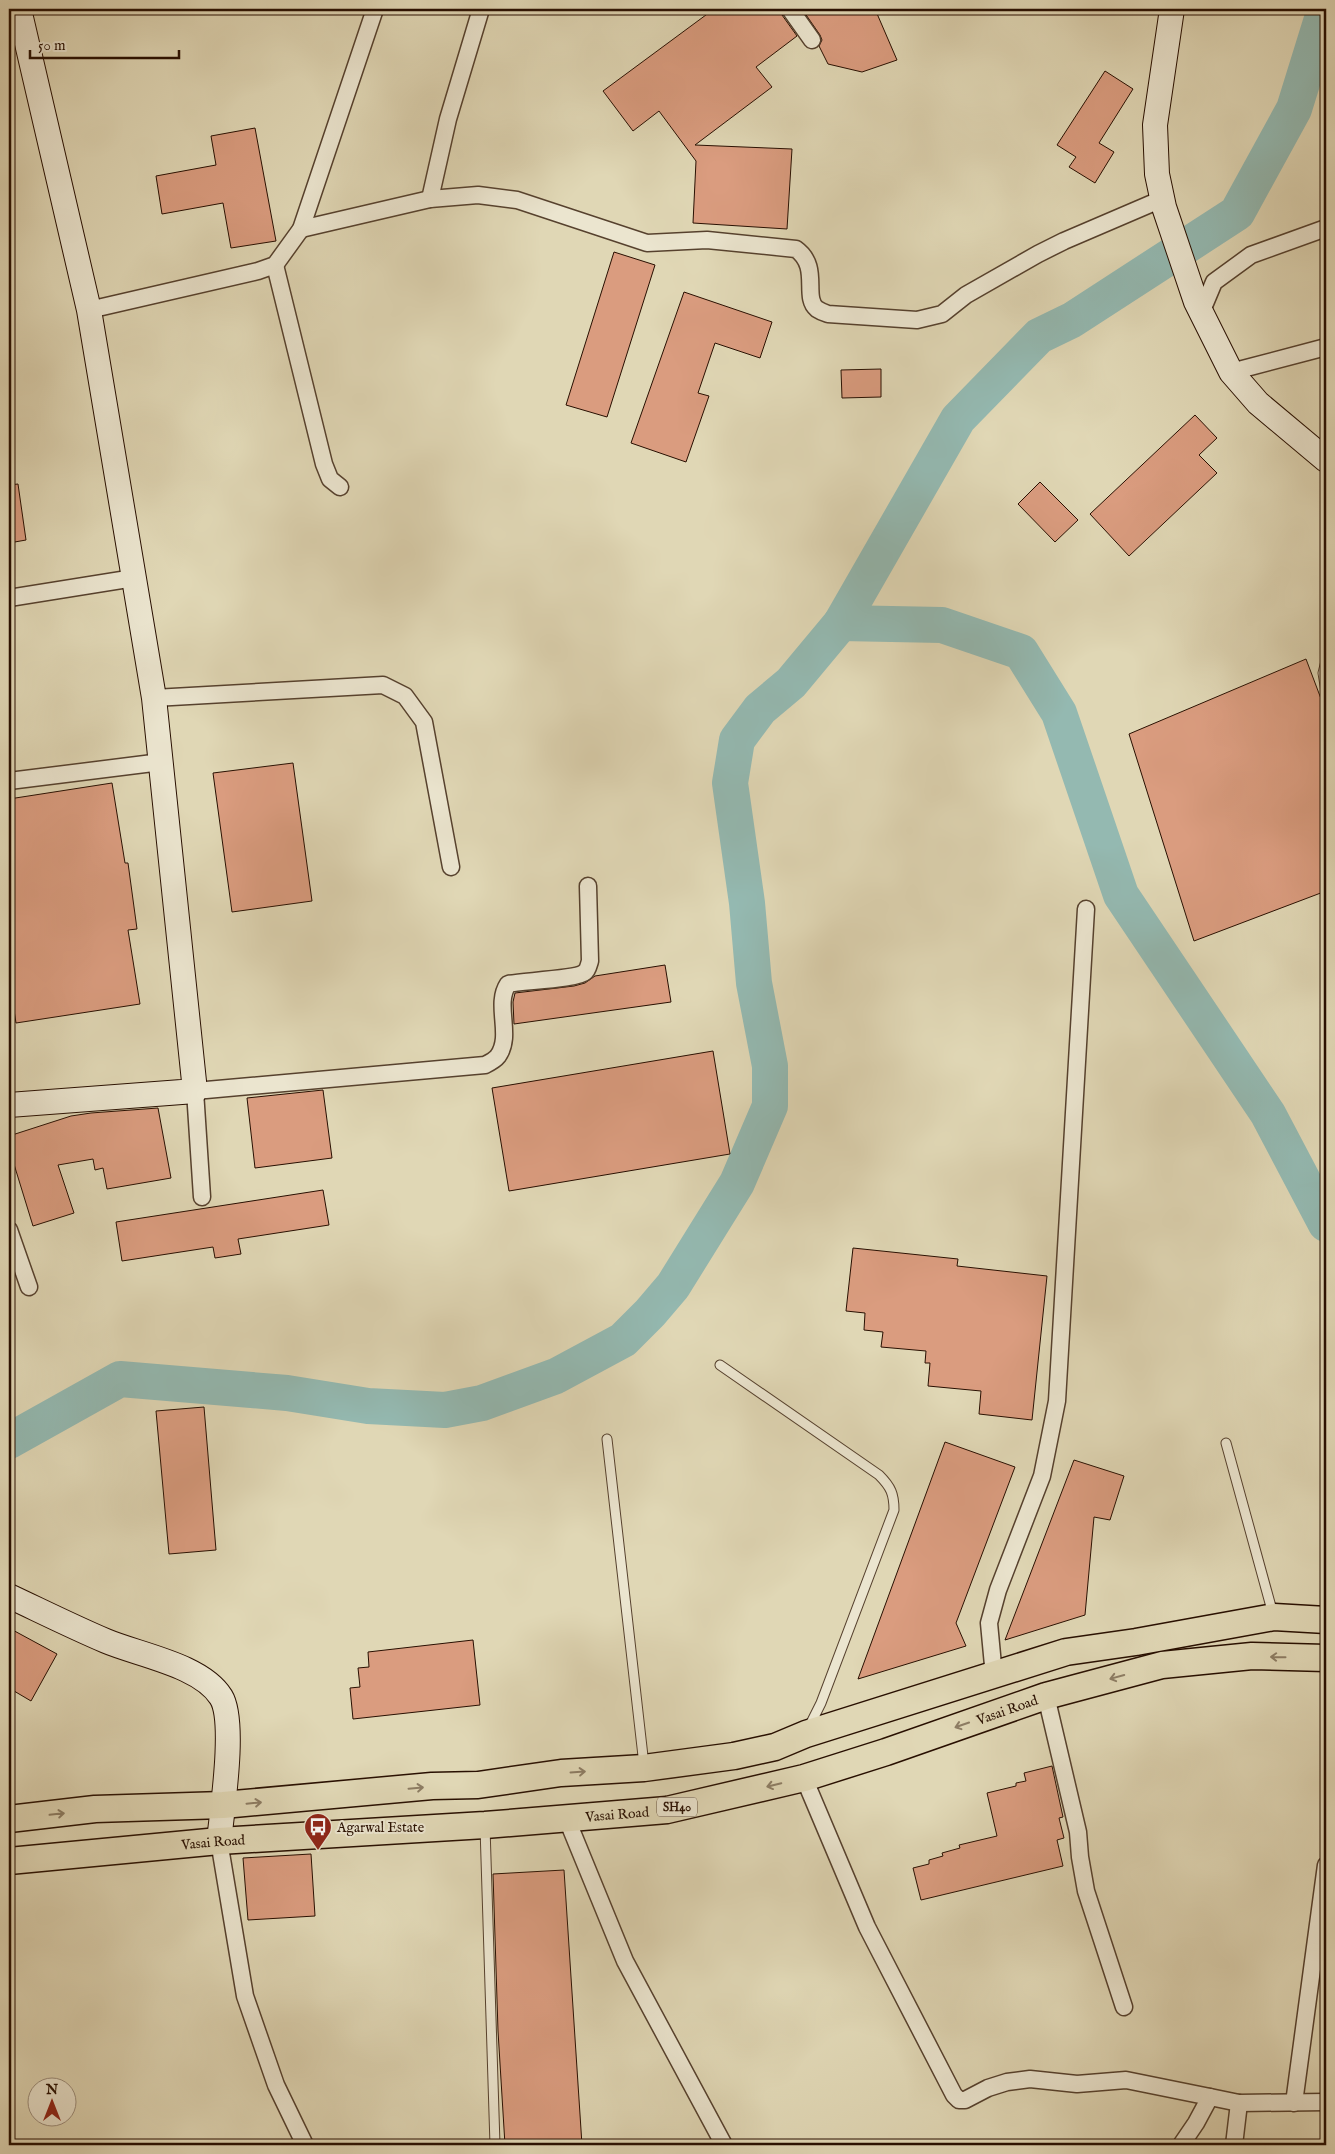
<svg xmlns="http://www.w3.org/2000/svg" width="1335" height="2154" font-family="'IM FELL English',serif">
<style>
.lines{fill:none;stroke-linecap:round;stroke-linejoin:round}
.river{stroke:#94b9b1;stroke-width:36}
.building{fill:#da9c7f;stroke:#280f01}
.lane-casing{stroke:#56412e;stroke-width:11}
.street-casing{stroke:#56412e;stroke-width:19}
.secondary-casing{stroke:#280f01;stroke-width:26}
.primary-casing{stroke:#280f01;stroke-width:29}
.lane{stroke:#ebe5cf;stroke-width:9}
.street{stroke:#ebe5cf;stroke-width:16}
.secondary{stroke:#ebe5cf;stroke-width:24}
.primary{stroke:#e0d7b5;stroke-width:26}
.oneway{stroke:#8d7d64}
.labels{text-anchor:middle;stroke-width:4;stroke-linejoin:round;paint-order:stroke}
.shield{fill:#ebe5cf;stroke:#624f3f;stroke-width:1}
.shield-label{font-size:12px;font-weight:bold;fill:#280f01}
.street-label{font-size:14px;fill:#280f01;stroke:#ebe5cf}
.poi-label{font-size:14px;fill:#280f01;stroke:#ebe5cf;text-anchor:start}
</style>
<rect width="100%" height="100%" fill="#e0d7b5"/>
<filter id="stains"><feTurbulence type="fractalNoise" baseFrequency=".004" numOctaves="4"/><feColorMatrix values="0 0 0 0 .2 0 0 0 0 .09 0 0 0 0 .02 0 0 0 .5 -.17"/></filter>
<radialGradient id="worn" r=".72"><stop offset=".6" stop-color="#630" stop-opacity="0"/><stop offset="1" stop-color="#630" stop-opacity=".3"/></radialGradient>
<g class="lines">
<!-- river -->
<g class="river">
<polyline points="841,623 942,625 1021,652 1059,713 1121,895 1268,1114 1326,1224"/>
<polyline points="9,1441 120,1379 287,1393 368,1406 445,1410 482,1403 556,1376 623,1340 650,1313 673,1286 737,1183 770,1106 770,1066 754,983 747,903 730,783 737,740 760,709 791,683 841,623 958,419 1039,336 1072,320 1237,213 1294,109 1325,9"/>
</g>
</g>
<!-- building -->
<g class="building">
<polygon points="714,9 780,9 782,15 797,36 756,67 772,87 695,145 792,149 787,229 693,223 696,161 659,111 633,131 603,91"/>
<polygon points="802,9 875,9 897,60 862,72 828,64 819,46 822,40 820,35"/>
<polygon points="1105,71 1133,89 1099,143 1114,152 1095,183 1069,167 1076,157 1057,145"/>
<polygon points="255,128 276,241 231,248 223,203 162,214 156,176 216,165 211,136"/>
<polygon points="614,252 655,265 607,417 566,405"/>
<polygon points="684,292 772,322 760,358 715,343 698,393 709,396 686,462 631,443"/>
<polygon points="881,369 881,397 842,398 841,370"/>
<polygon points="1195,415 1217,438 1199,455 1217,473 1129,556 1090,514"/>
<polygon points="1040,482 1078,520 1055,542 1018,504"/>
<polygon points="18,484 26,540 9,543 9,485"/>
<polygon points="1306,659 1326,712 1326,891 1194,941 1129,734"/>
<polygon points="293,763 312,901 232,912 213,773"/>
<polygon points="112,783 125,863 128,863 137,929 128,930 140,1004 16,1023 9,978 9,799"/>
<polygon points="665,965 671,1002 514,1024 513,1002 515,993 574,986 585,983 595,976"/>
<polygon points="713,1051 730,1154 509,1191 492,1088"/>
<polygon points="323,1090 332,1158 255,1168 247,1098"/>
<polygon points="158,1108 171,1178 107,1189 103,1168 95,1170 93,1159 58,1165 74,1213 33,1226 9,1148 9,1136 71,1116 91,1113"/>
<polygon points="323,1190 329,1225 238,1239 241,1254 215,1258 213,1247 122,1261 116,1222"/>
<polygon points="853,1248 958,1259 957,1266 1047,1276 1032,1420 979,1414 981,1391 928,1386 930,1363 925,1363 926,1351 881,1347 883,1332 864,1330 865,1313 846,1311"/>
<polygon points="204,1407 216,1550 169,1554 156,1411"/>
<polygon points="945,1442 1015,1467 956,1623 966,1646 858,1679"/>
<polygon points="1074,1460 1124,1476 1110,1520 1094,1517 1085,1615 1005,1640"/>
<polygon points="9,1628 57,1654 31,1701 9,1688"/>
<polygon points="473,1640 480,1705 353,1719 350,1688 360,1687 358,1668 369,1667 368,1652"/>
<polygon points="1052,1766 1063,1817 1059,1818 1064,1838 1057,1840 1063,1866 921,1900 913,1868 929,1864 929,1860 943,1856 942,1853 960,1848 959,1845 997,1836 987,1793 1016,1786 1016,1783 1026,1781 1024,1773"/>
<polygon points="311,1854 315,1916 248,1920 243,1858"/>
<polygon points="564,1870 582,2145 505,2145 498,2031 493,1874"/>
</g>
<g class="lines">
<defs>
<g id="lane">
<polyline points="1326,661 1323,673 1326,692"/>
<path d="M720,1365L879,1475C891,1487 894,1494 894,1510L821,1703L809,1727"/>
<polyline points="607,1439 644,1765"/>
<polyline points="1226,1443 1273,1614"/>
<polyline points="485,1827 495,2145"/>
</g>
<g id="street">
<polyline points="790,9 812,40"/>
<polyline points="430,199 448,119 481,9"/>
<path d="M301,229L430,199L478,195L517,200L647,243L707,240L796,249C821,267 802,297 817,309C820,311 825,313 828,314L917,320L942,314L966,295L1038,254L1064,241L1162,199"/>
<polyline points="275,265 324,464 330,479 340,487"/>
<polyline points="89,310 258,271 275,265 301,229 375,9"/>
<polyline points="1201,313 1214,282 1251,255 1326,228"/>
<polyline points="1231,372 1326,347"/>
<polyline points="9,598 134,578"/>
<polyline points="154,698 383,685 405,696 424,722 451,867"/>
<polyline points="9,781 161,762"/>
<path d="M202,1197L195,1091L485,1065C489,1063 495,1060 498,1056C513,1035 494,1005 508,984C523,981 578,979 585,972C588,970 589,964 590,961L588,886"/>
<polyline points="9,1230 29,1287"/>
<polyline points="994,1676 989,1623 998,1590 1042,1476 1057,1401 1086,909"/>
<polyline points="1046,1696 1078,1832 1080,1857 1086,1891 1124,2007"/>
<polyline points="804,1778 867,1927 954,2095 959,2100 965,2100 988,2088 1007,2082 1030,2079 1077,2084 1126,2080 1210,2097"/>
<polyline points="566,1817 625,1961 724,2145"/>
<polyline points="219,1841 245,1996 276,2085 305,2145"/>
<polyline points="1294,2103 1326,1865"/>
<polyline points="1181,2145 1196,2123 1210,2097 1239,2103 1326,2102"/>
<polyline points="1234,2145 1239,2103"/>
</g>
<g id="secondary">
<polyline points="1172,9 1155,125 1157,174 1164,207 1196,302 1231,372 1258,403 1326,460"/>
<polyline points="9,1105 195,1091 154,698 89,310 19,9"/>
<path d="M9,1596C41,1611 73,1627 106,1641C139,1655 201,1665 221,1697C236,1721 222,1811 219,1841"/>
</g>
<g id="primary">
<polyline points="9,1819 95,1809 223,1805 432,1786 478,1785 561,1773 644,1768 734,1756 775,1747 806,1734 1066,1652 1136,1642 1274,1617 1326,1620"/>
<path id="s1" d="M9,1861L219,1841L485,1825L667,1810L804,1778L886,1752L1046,1696L1162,1665L1252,1656L1326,1658"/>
</g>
</defs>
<!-- lane casing -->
<use href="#lane" class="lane-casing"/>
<!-- street casing -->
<use href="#street" class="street-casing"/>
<!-- secondary casing -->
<use href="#secondary" class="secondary-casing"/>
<!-- primary casing -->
<use href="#primary" class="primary-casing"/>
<!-- lane -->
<use href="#lane" class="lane"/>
<!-- street -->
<use href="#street" class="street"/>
<!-- secondary -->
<use href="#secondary" class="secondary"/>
<!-- primary -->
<use href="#primary" class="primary"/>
</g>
<!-- one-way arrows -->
<defs><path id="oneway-shaft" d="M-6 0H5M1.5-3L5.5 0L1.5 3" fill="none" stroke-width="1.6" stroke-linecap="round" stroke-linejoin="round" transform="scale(1.25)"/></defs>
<g class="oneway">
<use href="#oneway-shaft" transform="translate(1278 1657) rotate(-179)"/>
<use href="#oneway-shaft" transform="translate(1117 1677) rotate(165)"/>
<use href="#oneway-shaft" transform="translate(962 1725) rotate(161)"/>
<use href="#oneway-shaft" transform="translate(578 1772) rotate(-4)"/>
<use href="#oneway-shaft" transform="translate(774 1785) rotate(167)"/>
<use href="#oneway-shaft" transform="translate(416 1788) rotate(-5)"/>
<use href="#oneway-shaft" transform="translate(254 1803) rotate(-5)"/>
<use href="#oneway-shaft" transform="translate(57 1814) rotate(-6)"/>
</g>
<!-- icons -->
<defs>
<symbol id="bus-pin" viewBox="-11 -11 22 30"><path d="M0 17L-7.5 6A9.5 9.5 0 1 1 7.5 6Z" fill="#8f2418" stroke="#ebe5cf"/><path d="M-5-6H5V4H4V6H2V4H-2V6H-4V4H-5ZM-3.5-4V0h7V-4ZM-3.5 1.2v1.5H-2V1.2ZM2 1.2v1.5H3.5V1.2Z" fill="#fff"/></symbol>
</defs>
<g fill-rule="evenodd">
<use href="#bus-pin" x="302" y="1811" width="32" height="43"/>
</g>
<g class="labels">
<!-- shield labels -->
<rect class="shield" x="657" y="1797.5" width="40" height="19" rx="4"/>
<g class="shield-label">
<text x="677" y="1811">SH40</text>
</g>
<!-- street labels -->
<g class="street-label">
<text dy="5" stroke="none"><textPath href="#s1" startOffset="1015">Vasai Road</textPath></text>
<text dy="5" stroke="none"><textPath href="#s1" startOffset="610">Vasai Road</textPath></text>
<text dy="5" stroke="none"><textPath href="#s1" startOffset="205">Vasai Road</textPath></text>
</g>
<!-- poi labels -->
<g class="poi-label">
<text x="337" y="1832">Agarwal Estate</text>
</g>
</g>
<!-- margin -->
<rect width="1335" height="2154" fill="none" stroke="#e0d7b5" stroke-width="30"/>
<rect x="10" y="10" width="1315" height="2134" fill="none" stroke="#280f01" stroke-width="2.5"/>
<rect x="15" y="15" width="1305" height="2124" fill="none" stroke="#280f01"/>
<!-- north arrow -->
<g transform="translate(52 2102)"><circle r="24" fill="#ebe5cf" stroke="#9d8f7d"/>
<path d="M0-4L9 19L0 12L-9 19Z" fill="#8f2418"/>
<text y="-8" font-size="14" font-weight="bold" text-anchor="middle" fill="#280f01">N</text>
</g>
<!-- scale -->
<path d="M30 50v8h149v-8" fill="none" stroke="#280f01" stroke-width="2.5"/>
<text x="38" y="50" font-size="15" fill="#280f01" stroke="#ebe5cf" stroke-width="4" paint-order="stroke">50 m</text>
<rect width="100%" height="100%" filter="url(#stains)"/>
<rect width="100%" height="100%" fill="url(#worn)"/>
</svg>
